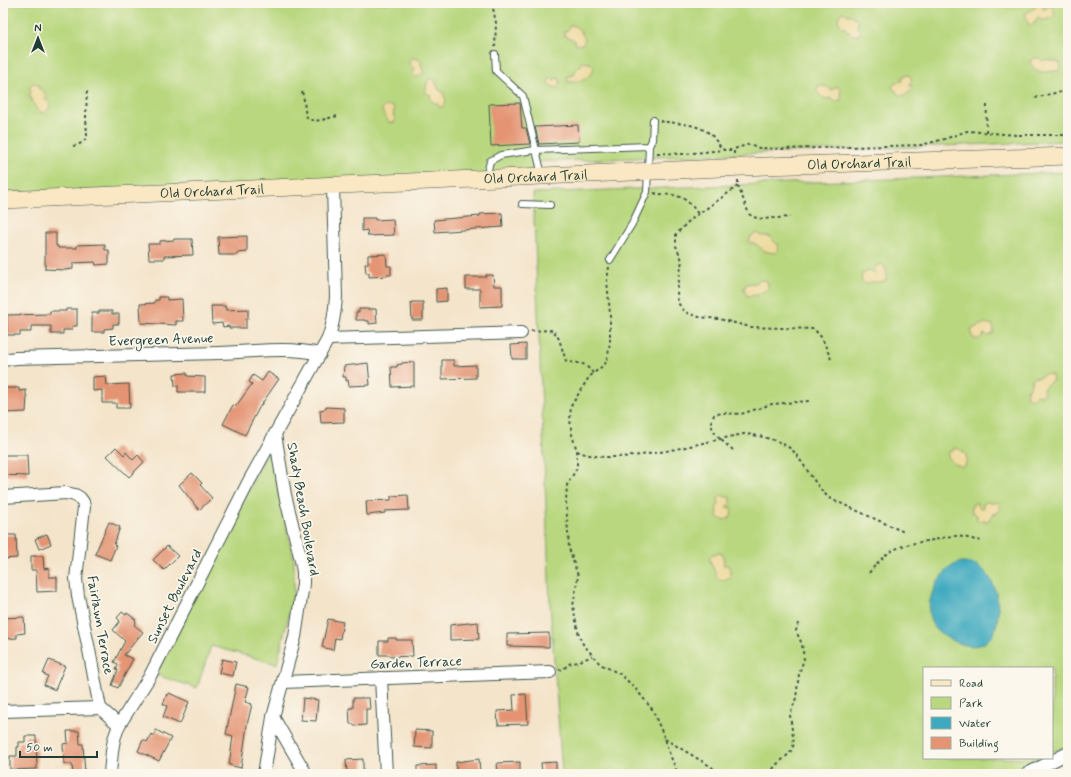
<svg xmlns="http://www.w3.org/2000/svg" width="1071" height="777" font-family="Mynerve,sans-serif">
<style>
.green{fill:#b8d77e;stroke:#6c8a59}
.sand{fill:#eeda9e;stroke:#868c69}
.water{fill:#3faabf;stroke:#2f747a}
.building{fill:#e49473}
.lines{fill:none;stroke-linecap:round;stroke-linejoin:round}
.lane-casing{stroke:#3f564a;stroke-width:8}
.street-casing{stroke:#3f564a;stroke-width:14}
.secondary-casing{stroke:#3f564a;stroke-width:18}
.path{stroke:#3f564a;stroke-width:2;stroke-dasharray:3 3;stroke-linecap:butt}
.lane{stroke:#fff;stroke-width:6}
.street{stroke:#fff;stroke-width:12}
.secondary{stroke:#fae7c3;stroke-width:17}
.labels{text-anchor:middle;stroke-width:3.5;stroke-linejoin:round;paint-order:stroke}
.street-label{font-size:14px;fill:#1f3d34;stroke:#fbf7ec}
</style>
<rect width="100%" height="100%" fill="#fbf7ec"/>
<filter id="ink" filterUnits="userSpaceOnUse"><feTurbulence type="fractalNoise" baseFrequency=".025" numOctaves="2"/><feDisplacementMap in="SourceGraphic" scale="8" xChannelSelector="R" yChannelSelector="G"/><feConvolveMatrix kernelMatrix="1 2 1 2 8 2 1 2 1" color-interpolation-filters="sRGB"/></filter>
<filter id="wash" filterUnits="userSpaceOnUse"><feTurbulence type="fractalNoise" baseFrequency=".012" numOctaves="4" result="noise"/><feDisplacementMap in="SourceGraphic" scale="16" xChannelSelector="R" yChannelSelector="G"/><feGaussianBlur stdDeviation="0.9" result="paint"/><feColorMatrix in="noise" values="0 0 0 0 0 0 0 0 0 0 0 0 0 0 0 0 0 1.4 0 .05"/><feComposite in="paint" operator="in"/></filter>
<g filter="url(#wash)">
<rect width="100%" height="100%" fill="#f4e4ca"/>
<!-- green -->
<g class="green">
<polygon points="3,3 1068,3 1068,141 533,162 533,178 3,193"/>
<polygon points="1068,172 1068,745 1052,752 1052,668 924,668 924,758 1040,758 1012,774 562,774 550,603 533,193"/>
<polygon points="267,454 274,456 274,472 294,560 294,592 277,664 211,646 197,688 156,675"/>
</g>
<!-- sand -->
<g class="sand">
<polygon points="1038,3 1042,3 1043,9 1046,9 1049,5 1051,6 1055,14 1052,18 1049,18 1043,21 1038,17 1036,19 1035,23 1032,25 1029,25 1027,21 1025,14 1035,8"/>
<polygon points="844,12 848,15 852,15 858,21 857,27 861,31 859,35 852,35 839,23 838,19 840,14"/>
<path d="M571,25C578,26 583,34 585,40L583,44L576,45L574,40L564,35V31H567Z"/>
<path d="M411,58C413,59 416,58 418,59C422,60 420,62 421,65C424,73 425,74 416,77L414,76L413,74L415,69C411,66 409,67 409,61Z"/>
<path d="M1034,58H1039L1042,61C1049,58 1052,62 1057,61L1061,65L1060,70C1049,72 1034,76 1030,61Z"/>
<path d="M581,62L590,63L594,67C594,73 587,78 581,81H575L573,82H568L567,80V77L574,75L576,69L581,66Z"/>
<polygon points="905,75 909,75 912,80 909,85 913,87 910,92 902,96 899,95 892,87 896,82 903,81 902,77"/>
<polygon points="431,78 435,81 439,90 443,92 446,101 443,107 439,107 437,103 432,102 430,95 425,92 428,80"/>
<polygon points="550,78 555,80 556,78 560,79 560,85 557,88 549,85 548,82"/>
<path d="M34,83L38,84L39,89L42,90L46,95V100L50,103L49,109L45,113C36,112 36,108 32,101C31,99 30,97 29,95L31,92L29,86Z"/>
<path d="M818,86H826L832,90L836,87H839L841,90L840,95L842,97L841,100L835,101L830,98L825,99C820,95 817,95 817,87Z"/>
<path d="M385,106L394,107V113L393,115L395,118V122L389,123C388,118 382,115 382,109Z"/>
<polygon points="757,233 763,236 769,236 778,245 777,252 773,253 764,251 756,244 749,242 751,236"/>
<path d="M881,264C887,266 887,275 886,280C879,284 872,280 866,284C861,283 861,278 862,274L870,270L873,274L876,272L874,270L875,267Z"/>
<polygon points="760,280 767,281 768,284 768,289 757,295 747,296 744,289 746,284 756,283"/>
<path d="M985,323L993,325L994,333L988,336L984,334C982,338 980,340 974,339L971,334L972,329Z"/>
<path d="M1045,374L1052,375L1053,380L1043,388L1044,394L1042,396L1037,395C1033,398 1031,400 1027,397C1025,390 1031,386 1032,379L1035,377L1038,378Z"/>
<path d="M954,448C965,450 969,455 965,466C961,468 959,464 955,464L948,457V452L953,451Z"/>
<polygon points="722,495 725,497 730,497 731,505 727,506 727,508 732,508 731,517 725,520 720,519 717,517 718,513 716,509 719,503 718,497"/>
<polygon points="986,502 993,503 998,502 1000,506 999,512 992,515 988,521 978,521 977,520 977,515 972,512 971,508 973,504 977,503 980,508 983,508 983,504"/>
<polygon points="720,553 722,554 724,560 723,565 728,565 730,571 730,577 722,581 717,577 709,558 713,554"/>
</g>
<!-- water -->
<path class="water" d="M961,562C968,562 976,564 981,568C1006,586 1007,658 962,644C953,641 945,638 938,631C916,614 938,567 961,562Z"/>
<g id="blocks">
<!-- building -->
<g class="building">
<polygon points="520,103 522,128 526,128 530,144 491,146 489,104"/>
<polygon points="578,125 579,142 539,144 535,127"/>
<polygon points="502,213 503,227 435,232 434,220 480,216 480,214"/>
<polygon points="362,218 375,218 375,220 393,219 394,235 368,236 367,230 362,231"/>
<polygon points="45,233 56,233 56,246 58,246 58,248 77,248 77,245 105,244 105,250 109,250 109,264 96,265 95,262 73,263 73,269 65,270 45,269"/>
<polygon points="247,236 247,252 237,253 237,255 219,255 218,237"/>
<polygon points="174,239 192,239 193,255 164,256 164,259 149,259 148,244 160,244 160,241 174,240"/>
<polygon points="386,254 387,266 391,266 391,275 387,275 387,276 369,277 369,273 366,273 365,264 368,264 368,255"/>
<polygon points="486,275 493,275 494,286 502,286 502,306 480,307 480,289 466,289 466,277 486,277"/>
<polygon points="447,288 447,301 436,302 436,289"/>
<polygon points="159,297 167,297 167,300 182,299 183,321 176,321 176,325 141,323 140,304 155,303 155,300 159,300"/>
<polygon points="411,302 423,302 423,320 412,320"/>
<polygon points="211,306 225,306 226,310 248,309 248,319 246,319 246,328 229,328 229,326 223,327 222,323 212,324"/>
<polygon points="66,309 77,309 77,326 72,326 72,330 63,330 63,334 51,334 51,326 31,326 31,332 20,332 20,335 7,335 7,315 50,314 50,311 66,311"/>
<polygon points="359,309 376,309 377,323 369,324 369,321 365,321 365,320 356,320 356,312 359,312"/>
<polygon points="99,311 112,311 112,314 119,314 119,324 113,324 113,328 104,329 104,332 92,332 92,313 99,313"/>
<polygon points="526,344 526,359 512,359 511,345"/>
<polygon points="442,360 454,360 454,366 476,365 476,378 442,379"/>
<polygon points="414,362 414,386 392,387 391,367 397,367 397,365 402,364 402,363"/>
<polygon points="368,363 370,385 349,386 348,380 346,381 346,377 343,377 344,366"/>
<polygon points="268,372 279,379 259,408 245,435 223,424 233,405 236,406 252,384 249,382 253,375 262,381"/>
<polygon points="187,373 187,376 205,377 205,392 178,392 178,386 175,386 174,374"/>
<polygon points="106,376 107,385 129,384 130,408 116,408 116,403 102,403 102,390 93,391 93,377"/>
<polygon points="3,388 19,388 19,391 26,390 26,396 27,396 26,412 4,413"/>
<polygon points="326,407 344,408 344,422 321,423 320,410 326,409"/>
<polygon points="116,447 124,455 126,452 133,460 138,455 144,462 129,477 107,456"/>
<polygon points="3,455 27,455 28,476 3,475"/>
<polygon points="192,473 202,483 200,485 212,498 199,510 179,485"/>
<polygon points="408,495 409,510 385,511 385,513 367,515 366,501 391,500 391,496"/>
<polygon points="109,522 120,527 114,545 116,546 110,560 95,554"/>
<polygon points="47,534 51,544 39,549 35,539"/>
<polygon points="3,535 16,535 17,558 3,559"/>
<polygon points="167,546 178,556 164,570 153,560"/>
<polygon points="31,556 43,556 44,569 49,568 49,577 57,577 57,591 37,592 36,570 31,570"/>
<polygon points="122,612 126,615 127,613 135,619 136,622 134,625 143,632 124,655 133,659 118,688 112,685 118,670 116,669 118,664 114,662 125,641 113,630 120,621 117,618"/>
<polygon points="24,617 25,633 17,634 17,638 4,639 3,618"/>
<polygon points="328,619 343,622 340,639 335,638 333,650 322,647"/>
<polygon points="478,622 479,639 450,640 450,625"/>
<polygon points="549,633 549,647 507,646 507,634"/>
<polygon points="388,638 396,638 396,640 412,640 413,656 391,657 390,655 379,655 379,641 388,641"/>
<polygon points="222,659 236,662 233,676 219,673"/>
<polygon points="49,660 65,666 55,690 44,685 48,676 43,674"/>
<polygon points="236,684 249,687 245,702 252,704 247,725 241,768 229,765 233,736 226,734"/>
<polygon points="169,693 189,702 180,724 163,717 167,706 163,704 167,694 168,695"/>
<polygon points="526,694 528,724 498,725 497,711 514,710 513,695"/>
<polygon points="303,698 318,700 316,721 301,720"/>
<polygon points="353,698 369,698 370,709 366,709 366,725 354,726 354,724 350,724 349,708 353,708"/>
<polygon points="156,730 171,738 159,761 138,751 143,740 147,742 151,734 154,736"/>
<polygon points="415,730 432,731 432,748 414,747"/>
<polygon points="67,731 79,731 80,744 83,744 85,774 73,774 72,764 64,764 63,744 68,743"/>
<polygon points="25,736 36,736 37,769 10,770 10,756 17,756 17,747 19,747 19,742 25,742"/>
<polygon points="363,759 363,774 347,773 346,760"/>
<polygon points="479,759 480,774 456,774 456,762"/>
<polygon points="520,762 520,774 498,774 497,763"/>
<polygon points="556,762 556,774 542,774 541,763"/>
<polygon points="436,765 436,774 417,774 417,766"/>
</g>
</g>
</g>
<g filter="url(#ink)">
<use href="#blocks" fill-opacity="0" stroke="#3f564a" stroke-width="1"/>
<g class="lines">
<defs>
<g id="lane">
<polyline points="495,54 496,71 523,96 542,175"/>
<polyline points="486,178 490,161 501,155 535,150 649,146 652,140 653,120"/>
<polyline points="522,204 550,205"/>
<polyline points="610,260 632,224 647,192 649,146"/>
</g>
<g id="street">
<polyline points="328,339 521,333"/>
<path d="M3,360L16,358C84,356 152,355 220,353C253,352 287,346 320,354"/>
<polyline points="3,497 66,493 75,495 80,498 83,502 84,507 76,579 78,596 89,650 100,708 119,725"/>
<polyline points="381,678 386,774"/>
<polyline points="283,682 550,672"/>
<polyline points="3,711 100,708"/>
<polyline points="273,717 306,774"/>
<polyline points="110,774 112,751 114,739 119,725 150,676 248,483 275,434"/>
<path d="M264,774L273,717L295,637L303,584V572L301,560L285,495L275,434L328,339C333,325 335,312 336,297L333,186"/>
<polyline points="1027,774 1068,753"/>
</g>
<g id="secondary">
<path id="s1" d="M3,200L766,166L1068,156"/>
</g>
</defs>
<!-- lane casing -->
<use href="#lane" class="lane-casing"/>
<!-- street casing -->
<use href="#street" class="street-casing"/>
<!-- secondary casing -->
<use href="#secondary" class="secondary-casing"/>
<!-- path -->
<g class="path">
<polyline points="492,3 496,23 495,47"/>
<path d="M302,92C305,100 304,108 306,115C311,127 330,116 339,116"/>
<polyline points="1035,98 1050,94 1068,91"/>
<path d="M660,121C678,124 702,123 714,138C717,142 719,146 724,150H733"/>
<polyline points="986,132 987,104"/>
<path d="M73,146C79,145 85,142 87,136L86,117L87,90"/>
<polyline points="657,153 684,154 724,150"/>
<polyline points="734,154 734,149 750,144 759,148 782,149 921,145 945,139 967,131 1017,135 1068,135"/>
<polyline points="738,180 738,186 749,214 753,217 762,219 790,217"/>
<polyline points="738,186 689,221 676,234 676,246 682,260 677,292 678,303 685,312 699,317 719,319 750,327 814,329 822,338 831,359"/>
<path d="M654,193C661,195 667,194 673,195C685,197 692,205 698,214"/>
<polyline points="609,267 607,280 610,314 610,341 608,356 605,364 589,377 571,406 570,420 572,435 577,451 577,468 567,485 566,502 569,548 578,576 573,606 579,636 583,644 600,664 620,674 635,688 652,709 665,739 668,750 678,774"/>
<path d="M531,331L553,330L559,339L566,361C580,365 581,359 593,373"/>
<path d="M733,450C724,442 712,435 711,422L714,415L722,413L741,414L772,404L809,401"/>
<path d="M577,451C617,469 700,442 744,434C759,435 785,441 795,453C807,468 815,485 829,498L904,532"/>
<path d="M869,573C889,547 901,545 933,540C940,539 947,536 954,536C963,536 973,540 982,541"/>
<polyline points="559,670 564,669 568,664 578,662 592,656"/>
<polyline points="665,739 710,766 714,769 717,774"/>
<polyline points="769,774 776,765 790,753 794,744 790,715 796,698 799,674 804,659 802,644 796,631 798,623"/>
</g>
<!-- lane -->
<use href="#lane" class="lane"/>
<!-- street -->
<use href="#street" class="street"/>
<!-- secondary -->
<use href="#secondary" class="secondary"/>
</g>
</g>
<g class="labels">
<!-- street labels -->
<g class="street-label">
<text dy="5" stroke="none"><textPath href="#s1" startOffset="857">Old Orchard Trail</textPath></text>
<text dy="5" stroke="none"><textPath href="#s1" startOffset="533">Old Orchard Trail</textPath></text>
<text dy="5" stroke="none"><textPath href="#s1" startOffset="209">Old Orchard Trail</textPath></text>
<text transform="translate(161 339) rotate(-2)" y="5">Evergreen Avenue</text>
<text transform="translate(304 509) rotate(80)" y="5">Shady Beach Boulevard</text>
<text transform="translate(174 596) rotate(-63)" y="5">Sunset Boulevard</text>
<text transform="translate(101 625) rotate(80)" y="5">Fairlawn Terrace</text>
<text transform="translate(416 662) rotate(-2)" y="5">Garden Terrace</text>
</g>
</g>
<!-- margin -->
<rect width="1071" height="777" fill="none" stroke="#fbf7ec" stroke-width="16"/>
<!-- legend -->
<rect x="923" y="667" width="130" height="92" fill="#fbf7ec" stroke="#a3ada2"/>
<rect x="931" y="680" width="20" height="6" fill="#fae7c3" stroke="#a3ada2"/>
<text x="959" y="687" font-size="12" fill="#1f3d34">Road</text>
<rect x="931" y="697" width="20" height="12" fill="#b8d77e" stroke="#a3ada2"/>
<text x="959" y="707" font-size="12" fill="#1f3d34">Park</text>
<rect x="931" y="717" width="20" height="12" fill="#3faabf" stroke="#a3ada2"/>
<text x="959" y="727" font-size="12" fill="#1f3d34">Water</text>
<rect x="931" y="737" width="20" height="12" fill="#e49473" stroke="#a3ada2"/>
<text x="959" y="747" font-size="12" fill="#1f3d34">Building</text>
<!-- north arrow -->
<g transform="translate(38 38)" stroke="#fbf7ec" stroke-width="3" paint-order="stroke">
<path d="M0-3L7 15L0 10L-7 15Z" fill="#1f3d34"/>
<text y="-6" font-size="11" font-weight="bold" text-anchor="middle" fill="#1f3d34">N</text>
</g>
<!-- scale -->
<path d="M20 751v6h77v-6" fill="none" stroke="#1f3d34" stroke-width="2"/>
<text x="26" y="751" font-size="12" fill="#1f3d34" stroke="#fbf7ec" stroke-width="3" paint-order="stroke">50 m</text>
</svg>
